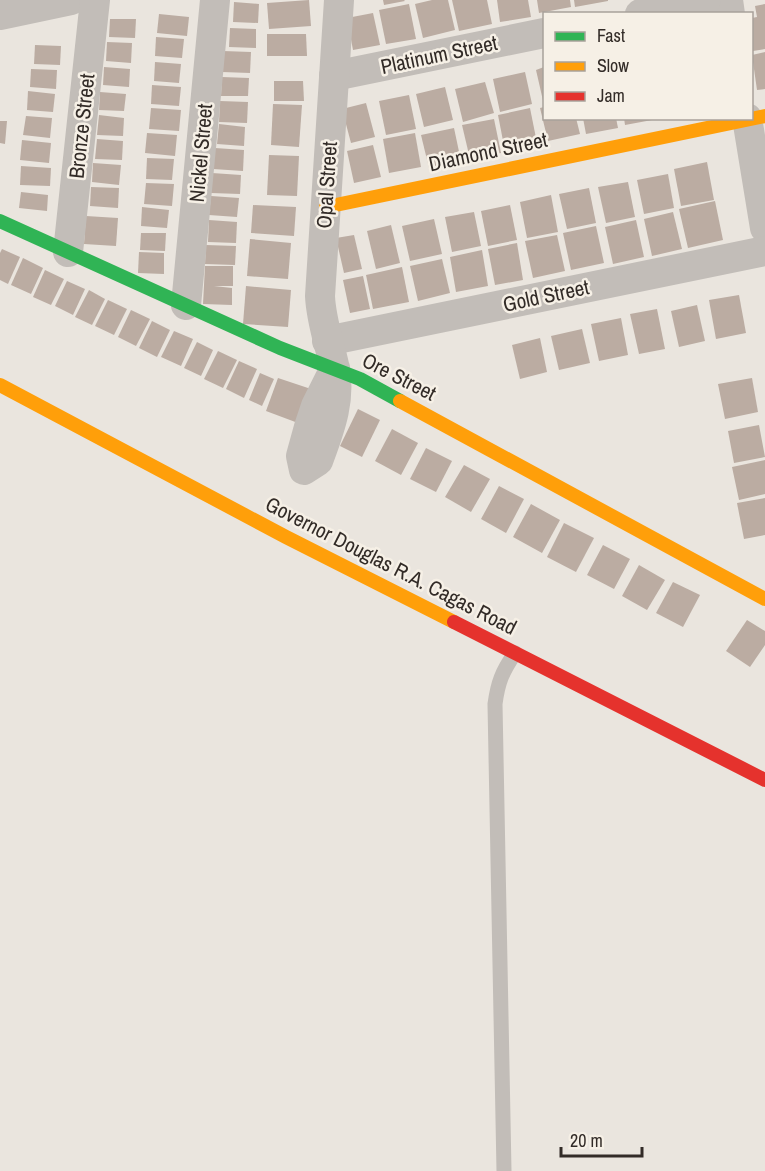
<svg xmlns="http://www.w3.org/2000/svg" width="765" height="1171" font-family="'Archivo Narrow',sans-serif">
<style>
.building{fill:#bbaca2}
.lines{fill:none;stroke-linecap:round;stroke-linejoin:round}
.lane{stroke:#c2bdb8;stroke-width:15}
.street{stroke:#c2bdb8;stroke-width:30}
.fast{stroke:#30b455;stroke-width:14}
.slow{stroke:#ff9f0a;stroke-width:14}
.jam{stroke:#e5322d;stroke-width:14}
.labels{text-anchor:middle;stroke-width:5;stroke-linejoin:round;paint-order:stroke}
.street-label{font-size:21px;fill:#322b27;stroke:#f6f0e6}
</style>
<rect width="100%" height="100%" fill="#eae5de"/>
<!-- building -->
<g class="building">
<polygon points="309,0 311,26 269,29 267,3"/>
<polygon points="383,0 404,0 405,1 384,5"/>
<polygon points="432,0 448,0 455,30 423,38 415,4"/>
<polygon points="452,0 487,0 492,24 459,31"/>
<polygon points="497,0 528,0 531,17 500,22"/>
<polygon points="537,0 570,0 571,7 539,13"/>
<polygon points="574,0 608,0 608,1 575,7"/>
<polygon points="234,2 259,4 258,23 233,22"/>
<polygon points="409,4 416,39 386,44 379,10"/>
<polygon points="765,4 765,49 753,51 752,18 757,17 755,6"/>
<polygon points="373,13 380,45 353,50 347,18"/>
<polygon points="159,14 189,17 187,36 157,33"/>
<polygon points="110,19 136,19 135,38 109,37"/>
<polygon points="230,28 256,29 256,48 229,47"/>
<polygon points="267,34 306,34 307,56 267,56"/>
<polygon points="156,37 184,39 182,58 155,56"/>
<polygon points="107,42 132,43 131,63 106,61"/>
<polygon points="35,45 61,46 60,65 34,64"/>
<polygon points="223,51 251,52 250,73 222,72"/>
<polygon points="765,52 765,89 757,90 752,55"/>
<polygon points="155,62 181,64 179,83 154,81"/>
<polygon points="104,67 130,69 129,87 103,85"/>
<polygon points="544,67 544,105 536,70"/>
<polygon points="31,69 57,70 56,89 30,87"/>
<polygon points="525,72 532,104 500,112 493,79"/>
<polygon points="222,77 249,78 248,96 221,96"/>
<polygon points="274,81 303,81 304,101 274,101"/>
<polygon points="485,82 494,113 463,122 455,89"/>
<polygon points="152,85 181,87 179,106 151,104"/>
<polygon points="445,87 453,120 424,127 416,94"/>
<polygon points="28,91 55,94 53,112 27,110"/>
<polygon points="100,92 126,94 124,111 99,110"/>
<polygon points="409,95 416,129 386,135 379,101"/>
<polygon points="220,101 248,102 247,123 219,122"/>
<polygon points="366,103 375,137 351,143 342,109"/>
<polygon points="273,104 302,105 299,147 271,145"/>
<polygon points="544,107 544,118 576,118 580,134 548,141 540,108"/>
<polygon points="151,108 181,110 179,131 149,129"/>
<polygon points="530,108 537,143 505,151 498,115"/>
<polygon points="99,115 124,118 123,136 97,135"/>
<polygon points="26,116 52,118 50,138 23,135"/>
<polygon points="583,118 616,118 618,128 586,134"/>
<polygon points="624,118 652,118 652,120 625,125"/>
<polygon points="494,119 501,153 470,159 462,125"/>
<polygon points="0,121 7,121 5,144 0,143"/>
<polygon points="219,124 245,127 244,146 217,144"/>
<polygon points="454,128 461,161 429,168 421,135"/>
<polygon points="147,133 177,135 175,156 145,153"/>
<polygon points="415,133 421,167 389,173 383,139"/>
<polygon points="97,139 123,141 122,160 95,159"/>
<polygon points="22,140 51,143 49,163 20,160"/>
<polygon points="373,145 381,177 354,183 347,151"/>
<polygon points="215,148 244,150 243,171 213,169"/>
<polygon points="269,155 299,156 297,196 267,195"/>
<polygon points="147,158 174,159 172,180 146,179"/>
<polygon points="707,162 714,200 681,206 674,169"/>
<polygon points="93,163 121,165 119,185 92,182"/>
<polygon points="21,166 51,168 50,186 20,185"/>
<polygon points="212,173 241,175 240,194 211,193"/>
<polygon points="668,174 674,208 644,214 637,180"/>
<polygon points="628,182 635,217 606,223 598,187"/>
<polygon points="146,183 174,184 172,206 144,204"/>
<polygon points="91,187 119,188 118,208 90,206"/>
<polygon points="589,188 596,223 567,229 559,194"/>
<polygon points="21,192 48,195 47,211 19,208"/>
<polygon points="551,195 558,232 527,238 520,202"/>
<polygon points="211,196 239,198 237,217 209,215"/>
<polygon points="715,201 723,240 688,248 679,209"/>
<polygon points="253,205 296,207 294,236 251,233"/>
<polygon points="510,205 517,240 488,246 481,211"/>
<polygon points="142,207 169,210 167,228 141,226"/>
<polygon points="474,212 481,246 452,252 445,217"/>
<polygon points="673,212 682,249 652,256 644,219"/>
<polygon points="86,216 118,218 116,246 84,244"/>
<polygon points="434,219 442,254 410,261 402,226"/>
<polygon points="209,220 237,222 236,243 208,242"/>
<polygon points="636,220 644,257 613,264 605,227"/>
<polygon points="391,225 400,263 376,269 367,231"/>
<polygon points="596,226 604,263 571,270 563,233"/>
<polygon points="141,233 166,233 165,251 140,250"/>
<polygon points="354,235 362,269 344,273 336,238"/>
<polygon points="557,235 565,271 533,278 525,241"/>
<polygon points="250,239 291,243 288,279 247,276"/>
<polygon points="517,243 523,280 495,285 488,249"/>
<polygon points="206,245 236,246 235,265 205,264"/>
<polygon points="2,249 20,257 8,284 0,280 0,253"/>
<polygon points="482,250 488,286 456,292 450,257"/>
<polygon points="139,252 164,253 164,274 138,273"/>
<polygon points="23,258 43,268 31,294 11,285"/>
<polygon points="442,259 450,293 418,301 410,266"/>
<polygon points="205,266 233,266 233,286 214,286 232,288 232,305 203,304"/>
<polygon points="402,267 409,302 373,309 366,275"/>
<polygon points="45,270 64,279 51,305 33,297"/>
<polygon points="363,276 370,309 350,313 343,280"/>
<polygon points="67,281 85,289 73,315 55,306"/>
<polygon points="246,286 291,290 288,327 243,324"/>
<polygon points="89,290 105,299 92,325 75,317"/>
<polygon points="739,295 746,333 716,339 709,300"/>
<polygon points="108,300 127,309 114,335 95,326"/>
<polygon points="697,305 705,341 679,347 671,311"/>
<polygon points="657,309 665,349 639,354 630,314"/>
<polygon points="131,310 150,319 136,346 118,337"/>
<polygon points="621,318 628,355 599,361 591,324"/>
<polygon points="152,321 170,330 157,357 139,348"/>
<polygon points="582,329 590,363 559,370 551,336"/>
<polygon points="174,331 193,339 181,366 161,357"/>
<polygon points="540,338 547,372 520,379 512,345"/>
<polygon points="197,342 213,350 201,376 184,368"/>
<polygon points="218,351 237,360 223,388 204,379"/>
<polygon points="239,361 257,369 244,398 226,389"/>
<polygon points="260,373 274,379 262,406 249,400"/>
<polygon points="278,378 311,389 298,423 266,411"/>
<polygon points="752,378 758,412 725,419 718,384"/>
<polygon points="358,409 380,420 362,457 340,446"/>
<polygon points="759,425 765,457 734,463 728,431"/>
<polygon points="392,429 418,443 401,475 375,461"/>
<polygon points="426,448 452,461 436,492 410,479"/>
<polygon points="765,460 765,494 739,500 732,467"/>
<polygon points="464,465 490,479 471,512 445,497"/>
<polygon points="499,486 524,499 506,533 481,519"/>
<polygon points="765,498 765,535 744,539 737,503"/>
<polygon points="531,504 560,520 542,553 513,537"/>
<polygon points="564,523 594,538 576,572 547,557"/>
<polygon points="603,545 630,559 614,589 587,575"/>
<polygon points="639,565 665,580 647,610 622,596"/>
<polygon points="673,582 700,595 683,627 656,613"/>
<polygon points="747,620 765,631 765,645 750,667 726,651"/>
</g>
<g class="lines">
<!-- lane -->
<path class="lane" d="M504,1171L495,704C498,682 502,672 515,653"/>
<!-- street -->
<g class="street">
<polyline points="728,0 730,14"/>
<polyline points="640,14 706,0"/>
<polyline points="0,15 71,0"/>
<polyline points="334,76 544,33"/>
<polyline points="747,118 765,228"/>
<polyline points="68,252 95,0"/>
<polyline points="186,305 215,0"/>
<polyline points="327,341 765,251"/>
<path d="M335,368L316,406L309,427L301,456L304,470L318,461C329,431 342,399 334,365C329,342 321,320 320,296L339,0"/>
</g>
<!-- fast -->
<polyline class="fast" points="0,221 280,348 360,379 400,401"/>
<!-- slow -->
<g class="slow">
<polyline points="326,207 765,116"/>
<polyline points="0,385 286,537 454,622"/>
<polyline points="400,401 765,599"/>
</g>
<!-- jam -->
<polyline class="jam" points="454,622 765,780"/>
</g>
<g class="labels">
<!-- street labels -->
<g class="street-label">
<text transform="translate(439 55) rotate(-12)" y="7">Platinum Street</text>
<text transform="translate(82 126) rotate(-84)" y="7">Bronze Street</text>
<text transform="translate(488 152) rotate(-12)" y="7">Diamond Street</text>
<text transform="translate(201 153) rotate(-85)" y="7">Nickel Street</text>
<text transform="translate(327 185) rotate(-86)" y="7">Opal Street</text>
<text transform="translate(546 296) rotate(-12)" y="7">Gold Street</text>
<text transform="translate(399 377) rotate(27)" y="7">Ore Street</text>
<text transform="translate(391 566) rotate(27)" y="7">Governor Douglas R.A. Cagas Road</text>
</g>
</g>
<!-- legend -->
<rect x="543" y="12" width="210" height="108" fill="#f6f0e6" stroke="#a8a19a" stroke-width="1.5"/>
<rect x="555" y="32" width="30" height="9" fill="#30b455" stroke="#a8a19a" stroke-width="1.5"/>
<text x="597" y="42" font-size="18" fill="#322b27">Fast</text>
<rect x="555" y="62" width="30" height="9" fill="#ff9f0a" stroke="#a8a19a" stroke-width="1.5"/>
<text x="597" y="72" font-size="18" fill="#322b27">Slow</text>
<rect x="555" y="92" width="30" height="9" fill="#e5322d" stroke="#a8a19a" stroke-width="1.5"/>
<text x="597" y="102" font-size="18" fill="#322b27">Jam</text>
<!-- scale -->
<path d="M561 1147v9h81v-9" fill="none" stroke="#322b27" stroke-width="3"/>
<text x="570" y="1147" font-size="18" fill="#322b27" stroke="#f6f0e6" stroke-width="4.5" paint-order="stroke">20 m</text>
</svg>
